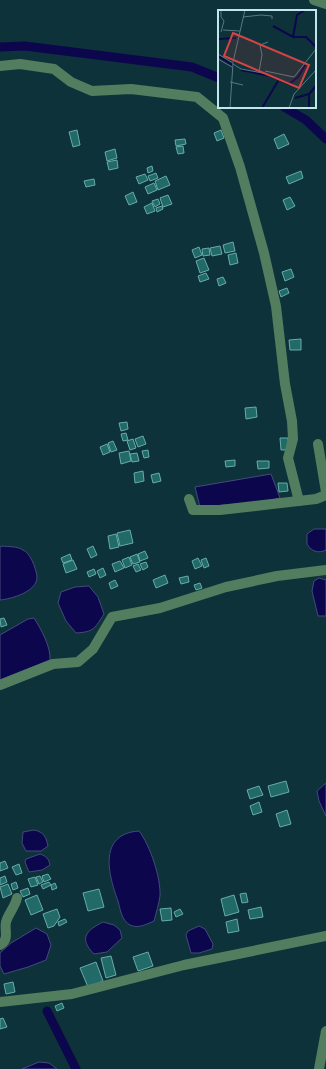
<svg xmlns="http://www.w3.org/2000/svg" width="326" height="1069" font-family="Rubik,sans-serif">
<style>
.water{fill:#0c074c;stroke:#444a7c}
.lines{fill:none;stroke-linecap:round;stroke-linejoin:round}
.canal{stroke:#0c074c;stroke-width:9}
.building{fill:#216a68;stroke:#67acaa}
.minor{stroke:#537d5f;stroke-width:10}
.inset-river{fill:none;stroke:#0c074c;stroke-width:2}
.inset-road{fill:none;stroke:#577a81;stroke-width:1}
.view{fill:#d34445;fill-opacity:0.15;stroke:#d34445;stroke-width:2}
.inset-edge{fill:none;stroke:#c5e5ec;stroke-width:2}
</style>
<rect width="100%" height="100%" fill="#0e3239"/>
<!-- water -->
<g class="water">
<polygon points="271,474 280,498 262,502 200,507 195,487"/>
<path d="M314,529H326V550C318,554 311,551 307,544V534Z"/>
<path d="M2,546C9,547 17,546 23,550C28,552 32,560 34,565C35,569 37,573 37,577C37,592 11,599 0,600V547Z"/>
<polygon points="319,578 326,580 326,616 318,616 312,591 314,581"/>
<path d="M89,586L98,597L104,614C95,628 94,632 76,633L66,621L58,603L61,592L75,587Z"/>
<path d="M34,618C41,629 51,647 50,660L0,680V635L28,619Z"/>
<polygon points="326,783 326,816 319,801 317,791"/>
<path d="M34,830C44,832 46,837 48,846L41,851H26L22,843L23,832Z"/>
<path d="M139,831C150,845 161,878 160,896C159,904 156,913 154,921C147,924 138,929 130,925C122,921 120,909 118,901C108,874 98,834 139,831Z"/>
<path d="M40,854C46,856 49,859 50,865L42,870L29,872L25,862L26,859Z"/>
<path d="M103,922L114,925L120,930L122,938L107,952L94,954C78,938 87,930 103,922Z"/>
<polygon points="199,926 205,929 213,944 212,949 199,953 191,953 186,935 188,931"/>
<polygon points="36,928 47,934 51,945 46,960 28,967 4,974 0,966 0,953 11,943"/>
<polygon points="39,1062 49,1063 57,1069 22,1069"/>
</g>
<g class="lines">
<!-- canal -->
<g class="canal">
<polyline points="0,47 25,46 192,67 219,78"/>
<polyline points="284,107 306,120 326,139"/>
<polyline points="47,1011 76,1069"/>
</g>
</g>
<!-- building -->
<g class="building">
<polygon points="77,130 80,145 73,147 69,132"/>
<polygon points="221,130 224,138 217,141 214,133"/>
<polygon points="284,134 289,144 278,149 274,139"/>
<polygon points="185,139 186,144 176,146 175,140"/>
<polygon points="183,146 184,153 178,154 176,147"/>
<polygon points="115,149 117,158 107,161 105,152"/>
<polygon points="117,160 118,168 109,170 107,162"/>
<polygon points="152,166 153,171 148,173 147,168"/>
<polygon points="301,171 303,178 289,184 286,177"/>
<polygon points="156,173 158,178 150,181 148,176"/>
<polygon points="145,174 148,180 139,184 136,177"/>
<polygon points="166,176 170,185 158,190 155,181"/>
<polygon points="94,179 95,185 86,187 84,181"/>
<polygon points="154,183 157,190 148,194 145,187"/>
<polygon points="133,192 137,202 129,205 125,196"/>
<polygon points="168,195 172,204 163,207 160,198"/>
<polygon points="290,197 295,206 287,210 283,200"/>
<polygon points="158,199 160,204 155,207 152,201"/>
<polygon points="152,203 155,211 147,214 144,207"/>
<polygon points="162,206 163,209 157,212 156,208"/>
<polygon points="233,242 235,251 225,253 223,245"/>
<polygon points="220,246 222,254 212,256 210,248"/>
<polygon points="199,247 202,255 195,258 192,250"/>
<polygon points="209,248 210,255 203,256 202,249"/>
<polygon points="236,253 238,263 230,265 228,255"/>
<polygon points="204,258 209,270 200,273 196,261"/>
<polygon points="291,269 294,277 285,281 282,272"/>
<polygon points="206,273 209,279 200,282 198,276"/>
<polygon points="223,277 226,283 219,286 217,279"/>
<polygon points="287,288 289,293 281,297 279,291"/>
<polygon points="301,339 301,350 290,350 289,340"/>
<polygon points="256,407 257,417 246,419 245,408"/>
<polygon points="127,422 128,429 121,431 119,423"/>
<polygon points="126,433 128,440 123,441 121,434"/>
<polygon points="143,436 146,444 138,447 135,439"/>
<polygon points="280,438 288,438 289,450 281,450"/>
<polygon points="133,439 136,448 130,450 127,441"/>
<polygon points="113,441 117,450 111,452 108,443"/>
<polygon points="107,444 110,452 103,455 100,447"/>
<polygon points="148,450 149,457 144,458 142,451"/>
<polygon points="129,451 131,461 121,464 119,453"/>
<polygon points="137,453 139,461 132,462 130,454"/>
<polygon points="235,460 235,466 226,467 225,461"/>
<polygon points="257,461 269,461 269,468 258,469"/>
<polygon points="143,471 144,481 135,483 134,473"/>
<polygon points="159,473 161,481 153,483 151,475"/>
<polygon points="278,483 287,483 288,491 279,492"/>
<polygon points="130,530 133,543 120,546 117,533"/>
<polygon points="116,534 119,547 110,549 108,536"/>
<polygon points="93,546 97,555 91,558 87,549"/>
<polygon points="145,551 148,558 140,561 138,554"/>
<polygon points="70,554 72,560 63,563 61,558"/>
<polygon points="137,554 140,562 133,564 130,557"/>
<polygon points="129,557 132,565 125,568 122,560"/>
<polygon points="198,558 202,566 195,569 192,561"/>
<polygon points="206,558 209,566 204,568 201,560"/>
<polygon points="73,560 77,569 66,573 63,564"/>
<polygon points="120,561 124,568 115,572 112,564"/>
<polygon points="146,562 148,567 143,570 140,564"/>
<polygon points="138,564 141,570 136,572 133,566"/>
<polygon points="103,568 106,575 100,578 97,571"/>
<polygon points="94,569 96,574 89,577 87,572"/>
<polygon points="165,575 168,583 156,588 153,580"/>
<polygon points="188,576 189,582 181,584 179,578"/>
<polygon points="115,580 118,586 111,589 109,583"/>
<polygon points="200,583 202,588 196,590 194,585"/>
<polygon points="4,618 7,625 1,627 0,619"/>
<polygon points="286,781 289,792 271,797 268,786"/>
<polygon points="259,786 263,795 250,799 247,790"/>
<polygon points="259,802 262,812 253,815 250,806"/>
<polygon points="287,810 291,824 280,827 276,814"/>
<polygon points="5,861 8,868 0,871 0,863"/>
<polygon points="19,864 22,873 16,875 12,867"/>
<polygon points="48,874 51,879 44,882 42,876"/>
<polygon points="5,876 7,882 0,885 0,878"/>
<polygon points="40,876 43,882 39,884 36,877"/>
<polygon points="35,877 38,885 31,887 28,879"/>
<polygon points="16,882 18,888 13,890 11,884"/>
<polygon points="49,882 51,885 43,889 41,885"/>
<polygon points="55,883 57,888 52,890 51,885"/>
<polygon points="8,884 12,894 3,898 0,887"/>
<polygon points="28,888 30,894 23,897 20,891"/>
<polygon points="99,889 104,907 88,911 83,893"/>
<polygon points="246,893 248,902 242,903 240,894"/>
<polygon points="37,895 43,910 31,915 25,900"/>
<polygon points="234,895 239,912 225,916 221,899"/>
<polygon points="261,907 263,917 250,919 248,910"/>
<polygon points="171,908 172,920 162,921 160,909"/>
<polygon points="57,909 60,917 54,926 48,928 43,914"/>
<polygon points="180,909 183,914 176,917 174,912"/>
<polygon points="65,919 67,922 59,926 58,922"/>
<polygon points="237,919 239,931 228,933 226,922"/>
<polygon points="148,952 153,966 138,971 133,957"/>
<polygon points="111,956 116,975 106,978 101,958"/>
<polygon points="96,962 103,981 88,987 80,968"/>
<polygon points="13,982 15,992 6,994 4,984"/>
<polygon points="62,1003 64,1008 57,1011 55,1006"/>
<polygon points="3,1018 7,1027 0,1029 0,1019"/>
</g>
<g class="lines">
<!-- minor -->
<g class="minor">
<polyline points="314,0 326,4"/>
<polyline points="0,66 20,64 54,69 71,82 92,91 131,89 197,97 223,118 240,167 264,253 276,306 285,384 292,421 293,439 288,458 299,501"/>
<polyline points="318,444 326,492"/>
<polyline points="189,499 193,510 220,510 316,499 326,495"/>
<polyline points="0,685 53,664 78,662 93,649 112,617 160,608 226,587 277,576 326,570"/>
<path d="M0,945C10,939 4,931 6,922C8,914 15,907 17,898"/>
<polyline points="0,1002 72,994 184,965 326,936"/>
<polyline points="319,1069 326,1031"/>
</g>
</g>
<!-- overview -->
<g transform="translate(218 10)">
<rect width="98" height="98" fill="#0e3239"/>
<path class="inset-river" d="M55,16L75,27L79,5L87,0M75,27H88L98,37M1,29L18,28M0,46L16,56M23,60L52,66L71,74L80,67L88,54M77,88L91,84M44,98L60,71M91,98V84L98,76"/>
<path class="inset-road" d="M25,7L43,5L54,6V9M5,20L22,21M3,22L6,11L3,7V0M0,44L15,53L12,98M0,49L14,57M15,52L27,0M15,54L23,59L50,64M47,61L76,67L98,39M41,62L44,45L42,35L50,32M12,72L25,75M71,98L76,84L98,60"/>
<path class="view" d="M15,23L91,55L81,78L6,46Z"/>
<rect width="98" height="98" class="inset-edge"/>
</g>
</svg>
